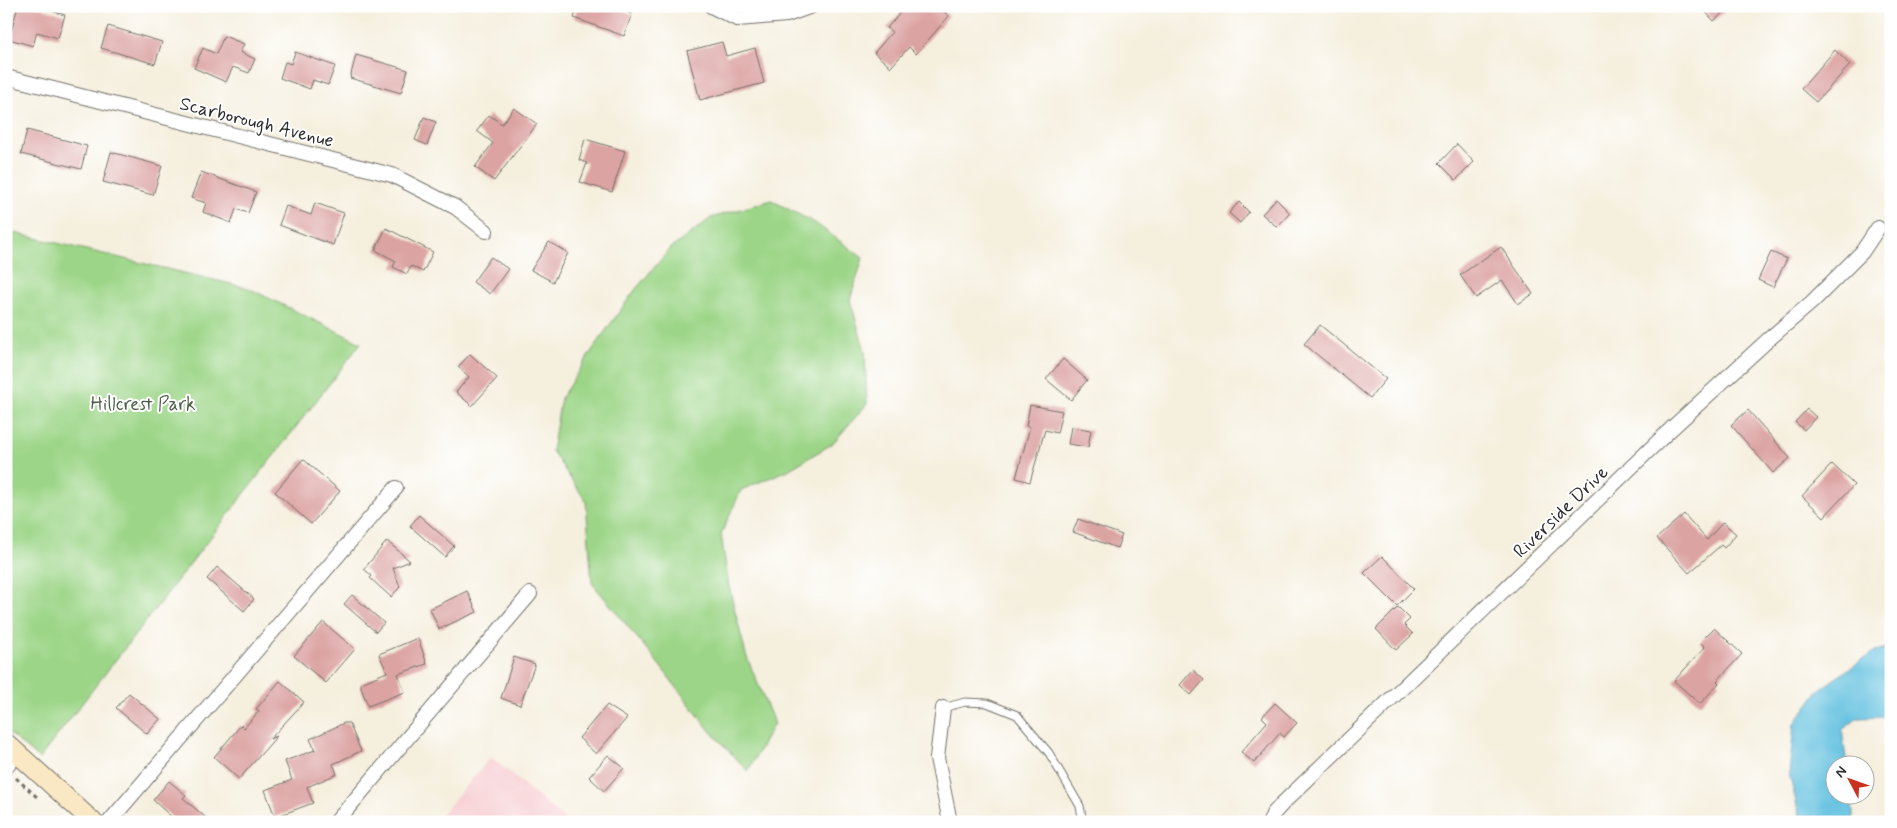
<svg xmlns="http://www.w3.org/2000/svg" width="1897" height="828" font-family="Mynerve,sans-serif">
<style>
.built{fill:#f7cfd3}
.green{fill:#9cd587;stroke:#648059}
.water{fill:#61c0df;stroke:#467685}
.building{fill:#dba3a2}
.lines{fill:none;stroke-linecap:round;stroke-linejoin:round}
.service-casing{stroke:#72706a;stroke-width:9}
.minor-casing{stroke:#72706a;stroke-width:16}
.secondary-casing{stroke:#72706a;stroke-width:21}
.path{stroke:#72706a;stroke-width:3;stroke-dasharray:4 4;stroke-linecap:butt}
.service{stroke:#fff;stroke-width:7}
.minor{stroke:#fff;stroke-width:14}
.secondary{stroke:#fae7c3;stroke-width:19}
.labels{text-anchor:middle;stroke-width:4;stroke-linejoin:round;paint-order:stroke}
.street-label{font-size:19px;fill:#2b2b2b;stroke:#fff}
.park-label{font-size:19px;fill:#4d5e47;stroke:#fff}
</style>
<rect width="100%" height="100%" fill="#fff"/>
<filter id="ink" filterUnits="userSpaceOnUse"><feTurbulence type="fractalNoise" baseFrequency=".02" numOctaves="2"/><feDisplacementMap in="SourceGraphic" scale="10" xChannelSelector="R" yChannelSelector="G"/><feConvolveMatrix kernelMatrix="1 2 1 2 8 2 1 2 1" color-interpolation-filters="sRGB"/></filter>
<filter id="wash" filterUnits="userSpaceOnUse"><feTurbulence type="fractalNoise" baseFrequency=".0096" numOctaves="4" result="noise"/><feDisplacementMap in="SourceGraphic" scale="20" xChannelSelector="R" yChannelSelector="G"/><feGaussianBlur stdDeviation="1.12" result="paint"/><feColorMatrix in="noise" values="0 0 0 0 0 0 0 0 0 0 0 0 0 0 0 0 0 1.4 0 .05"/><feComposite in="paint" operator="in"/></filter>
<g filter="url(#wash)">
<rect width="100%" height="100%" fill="#f5efde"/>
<!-- built -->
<polygon class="built" points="491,757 568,822 435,822"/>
<!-- green -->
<g class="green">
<polygon points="771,200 815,223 863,258 850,300 865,351 867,404 832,444 788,470 741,490 721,534 729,587 746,655 774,723 748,771 711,732 654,658 592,583 586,501 552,451 561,398 599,340 635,290 670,249 711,218"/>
<polygon points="6,231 248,288 361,343 39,759 6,731"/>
</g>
<!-- water -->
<polygon class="water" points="1891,647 1891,717 1858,718 1842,730 1847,765 1834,766 1834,796 1851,796 1854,822 1801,822 1789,774 1794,724 1820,689 1875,651"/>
<g id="blocks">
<!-- building -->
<g class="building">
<polygon points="18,6 34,6 65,15 58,38 37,32 33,46 9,39"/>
<polygon points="578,6 610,6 632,14 624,36 574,18"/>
<polygon points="906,6 937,6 949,16 916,54 909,47 891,67 874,53 892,32 887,28"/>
<polygon points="1700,6 1730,6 1714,21"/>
<polygon points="108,26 162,42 155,64 101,48"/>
<polygon points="224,36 244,44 240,52 255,59 249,73 233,67 226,82 194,68 203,48 216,54"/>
<polygon points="722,42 726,56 755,48 764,83 700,100 687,51"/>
<polygon points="1835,50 1850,65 1816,102 1801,89"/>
<polygon points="295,52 335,66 328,85 313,80 310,89 280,78 285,62 291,64"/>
<polygon points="356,55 408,70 401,93 350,78"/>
<polygon points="514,108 537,124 494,181 475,167 493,143 477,131 489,115 502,124"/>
<polygon points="424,117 436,122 427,145 415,140"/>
<polygon points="27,130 87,146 81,169 21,154"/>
<polygon points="585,139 625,151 612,192 580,182 587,163 579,160"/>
<polygon points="1457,144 1474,162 1456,180 1439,163"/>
<polygon points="111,152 162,166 153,195 103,182"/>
<polygon points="201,172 256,192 248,213 236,209 231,223 203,212 206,203 191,198"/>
<polygon points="1276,199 1290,213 1277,227 1262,214"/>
<polygon points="1239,202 1249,212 1240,223 1229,213"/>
<polygon points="315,203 344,213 333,245 279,225 286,206 311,215"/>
<polygon points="386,228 433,252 423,272 411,266 407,274 393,267 396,261 375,250"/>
<polygon points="549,242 568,253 553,282 531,270"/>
<polygon points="1501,247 1533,294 1518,304 1502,280 1476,298 1460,275"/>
<polygon points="1771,252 1787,259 1773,287 1758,280"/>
<polygon points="491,257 508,269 490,294 473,282"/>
<polygon points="1320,325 1386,379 1370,398 1304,344"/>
<polygon points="470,354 497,378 472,406 456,392 469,377 458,367"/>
<polygon points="1063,359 1087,380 1071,400 1046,379"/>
<polygon points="1030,405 1062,411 1057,433 1045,430 1030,482 1016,478 1030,427 1026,426"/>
<polygon points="1807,409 1816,417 1804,430 1795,422"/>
<polygon points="1748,410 1790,458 1773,473 1731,425"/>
<polygon points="1071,427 1091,430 1088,447 1068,444"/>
<polygon points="303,459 340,491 311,524 275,492"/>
<polygon points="1832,464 1854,485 1824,517 1802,496"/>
<polygon points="1684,514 1707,540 1723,522 1736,534 1724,548 1721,545 1689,573 1657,538"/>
<polygon points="419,515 454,546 445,557 410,526"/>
<polygon points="1078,519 1122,535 1117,548 1073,532"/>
<polygon points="387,541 410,561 393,568 400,587 391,597 370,578 372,576 364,569"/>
<polygon points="1382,556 1414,589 1397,606 1364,573"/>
<polygon points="217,567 254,599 244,611 207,579"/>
<polygon points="467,591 477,612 439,629 430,609"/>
<polygon points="352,595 384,623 376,632 344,604"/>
<polygon points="1398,607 1410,619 1404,625 1413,634 1396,650 1376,629"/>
<polygon points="323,622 355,649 326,683 294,656"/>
<polygon points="1714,628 1742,654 1717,681 1719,683 1700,704 1674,681 1705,647 1700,642"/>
<polygon points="418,638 427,664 398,674 405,692 368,706 361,688 361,683 387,672 379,654"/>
<polygon points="514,657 535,664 520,705 501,698"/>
<polygon points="1193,670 1204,680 1191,695 1180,685"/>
<polygon points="280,681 304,702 270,739 277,736 239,779 214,757 241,725 244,728 259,711 256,709"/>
<polygon points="129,693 160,719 147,734 116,708"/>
<polygon points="1275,703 1297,723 1284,737 1280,733 1254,763 1241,752 1267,722 1262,717"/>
<polygon points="607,705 627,718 596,754 579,738"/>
<polygon points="344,723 349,723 361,751 333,764 337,774 307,787 313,803 275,817 265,790 292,780 285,761 315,750 310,739"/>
<polygon points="608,755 624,768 604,791 589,777"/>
<polygon points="169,781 186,795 183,798 211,822 177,822 153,800"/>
</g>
</g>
</g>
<g filter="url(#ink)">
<use href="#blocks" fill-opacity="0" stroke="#72706a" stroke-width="1"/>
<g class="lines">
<defs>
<g id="service">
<polyline points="943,708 965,702 987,703 1017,715 1049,753 1080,806 1083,822"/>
<polyline points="6,773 20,756"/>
</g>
<g id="minor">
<polyline points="711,6 737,19 787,15 812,6"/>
<polyline points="6,77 392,175 455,207 486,231"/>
<polyline points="943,708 937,758 950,822"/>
<polyline points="109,822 396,488"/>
<polyline points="336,822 530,594"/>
<polyline points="1270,822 1273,814 1284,802 1671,429 1769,339 1812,302 1862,252 1878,228"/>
</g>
<polyline id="secondary" points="6,743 93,822"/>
</defs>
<!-- service casing -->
<use href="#service" class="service-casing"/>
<!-- minor casing -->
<use href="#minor" class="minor-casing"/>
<!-- secondary casing -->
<use href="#secondary" class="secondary-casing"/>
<!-- path -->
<polyline class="path" points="16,778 37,797"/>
<!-- service -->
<use href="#service" class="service"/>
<!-- minor -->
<use href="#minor" class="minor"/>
<!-- secondary -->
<use href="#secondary" class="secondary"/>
</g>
</g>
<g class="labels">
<!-- street labels -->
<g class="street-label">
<text transform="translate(257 121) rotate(14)" y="7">Scarborough Avenue</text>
<text transform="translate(1560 511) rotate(-44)" y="7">Riverside Drive</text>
</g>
<!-- park labels -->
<g class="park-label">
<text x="143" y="410">Hillcrest Park</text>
</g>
</g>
<!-- margin -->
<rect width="1897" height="828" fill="none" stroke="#fff" stroke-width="25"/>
<!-- north arrow -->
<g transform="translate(1850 780) rotate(311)"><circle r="24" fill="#ffffff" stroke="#aaaaaa"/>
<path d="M0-4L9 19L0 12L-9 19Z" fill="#c8321e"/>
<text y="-8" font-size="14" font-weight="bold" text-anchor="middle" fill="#2b2b2b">N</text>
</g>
</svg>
